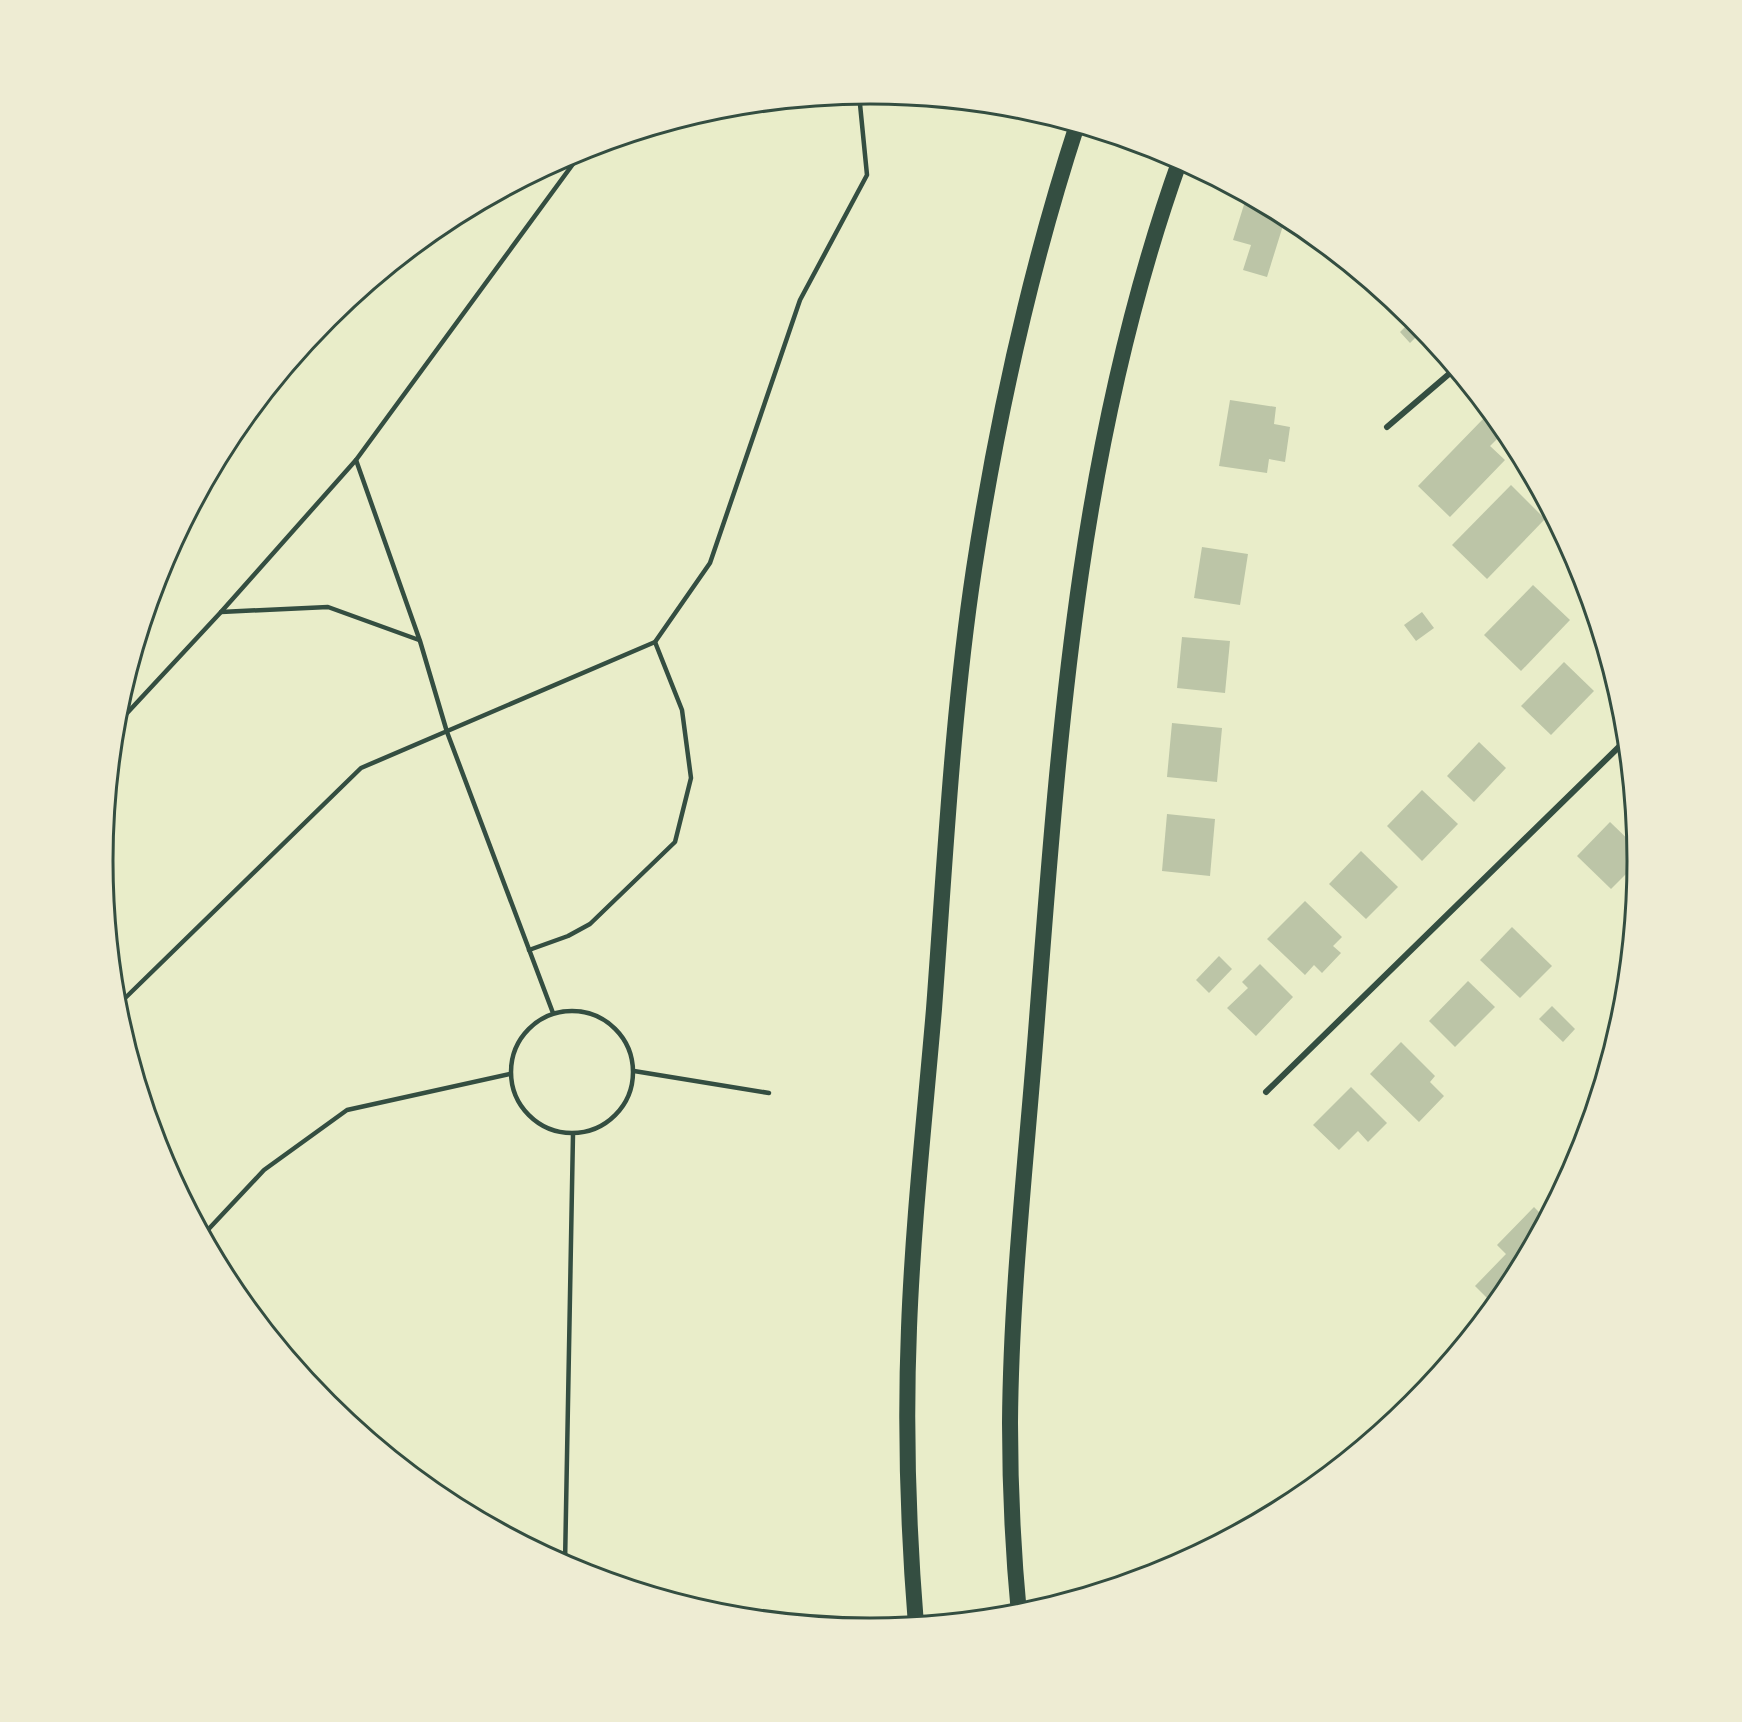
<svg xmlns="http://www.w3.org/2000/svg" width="1742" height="1722" font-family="Lato,sans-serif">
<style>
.building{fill:#bcc5a7}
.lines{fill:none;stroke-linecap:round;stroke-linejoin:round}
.service{stroke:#344e41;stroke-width:4.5}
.minor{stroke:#344e41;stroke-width:6}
.trunk{stroke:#344e41;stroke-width:16}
.rim{fill:none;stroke:#344e41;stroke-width:3}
</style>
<rect width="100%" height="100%" fill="#e9edc9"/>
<!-- building -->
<g class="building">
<polygon points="1247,195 1286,216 1267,277 1243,270 1251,245 1233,240"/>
<polygon points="1398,305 1414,318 1424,329 1410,343 1400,332 1410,322 1395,308"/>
<polygon points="1230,400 1276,407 1274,424 1290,427 1285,462 1269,459 1267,473 1219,466"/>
<polygon points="1484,418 1501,435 1490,446 1505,460 1450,517 1418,486"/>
<polygon points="1511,485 1545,519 1487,579 1452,545"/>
<polygon points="1202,547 1248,554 1240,605 1194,598"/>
<polygon points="1533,585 1570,620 1521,671 1484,635"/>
<polygon points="1422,612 1434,628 1416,641 1404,625"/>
<polygon points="1182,637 1230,641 1225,693 1177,688"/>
<polygon points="1564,662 1594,691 1551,735 1521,706"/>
<polygon points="1172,723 1222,728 1217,782 1167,777"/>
<polygon points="1479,742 1506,768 1474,802 1447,776"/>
<polygon points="1422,790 1458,824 1422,861 1387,826"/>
<polygon points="1167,814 1215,819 1210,876 1162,871"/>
<polygon points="1610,822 1638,849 1639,861 1611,889 1577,856"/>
<polygon points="1361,851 1398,887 1366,919 1329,884"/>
<polygon points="1305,901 1342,937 1333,946 1341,953 1322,973 1314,965 1305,975 1267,939"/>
<polygon points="1512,927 1552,966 1520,998 1480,960"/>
<polygon points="1219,956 1232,969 1209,993 1196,980"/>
<polygon points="1260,964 1293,997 1256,1036 1227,1008 1248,988 1242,982"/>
<polygon points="1468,981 1495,1007 1455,1047 1429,1021"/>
<polygon points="1552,1006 1575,1029 1563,1042 1539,1019"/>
<polygon points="1401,1042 1435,1076 1430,1082 1444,1096 1419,1122 1370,1074"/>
<polygon points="1351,1087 1387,1123 1368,1142 1358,1131 1339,1150 1313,1125"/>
<polygon points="1534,1207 1546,1219 1509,1288 1495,1306 1475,1286 1506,1254 1497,1245"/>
</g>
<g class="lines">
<!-- service -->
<g class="service">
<polyline points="356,460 420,641 447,732 553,1013"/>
<polyline points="221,612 328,607 419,640"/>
<polyline points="116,725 221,612 356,460 584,149"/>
<polyline points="529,950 568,936 590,924 675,842 691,778 682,710 655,642"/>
<polyline points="117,1006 361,768 655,642 710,563 800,300 867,175 859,94"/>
<circle cx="572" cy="1072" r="61"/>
<polyline points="634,1071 769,1093"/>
<polyline points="204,1234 264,1170 347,1110 510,1074"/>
<polyline points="565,1564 573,1134"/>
</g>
<!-- minor -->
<g class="minor">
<polyline points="1387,427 1456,368"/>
<polyline points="1266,1092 1627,739"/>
</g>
<!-- trunk -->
<g class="trunk">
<path d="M1019,1614C1013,1551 1010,1486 1010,1423C1011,1292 1026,1162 1036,1032C1059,734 1078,444 1180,160"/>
<path d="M916,1625C908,1526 905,1427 909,1328C913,1222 925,1115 934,1009C945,863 952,715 974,569C997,419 1030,269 1077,125"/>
</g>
</g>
<!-- crop -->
<path d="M0 0H1742V1722H0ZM113 861a757 757 0 1 1 1514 0a757 757 0 1 1-1514 0Z" fill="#eeecd3" fill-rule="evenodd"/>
<path class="rim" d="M113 861a757 757 0 1 1 1514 0a757 757 0 1 1-1514 0Z"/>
</svg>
